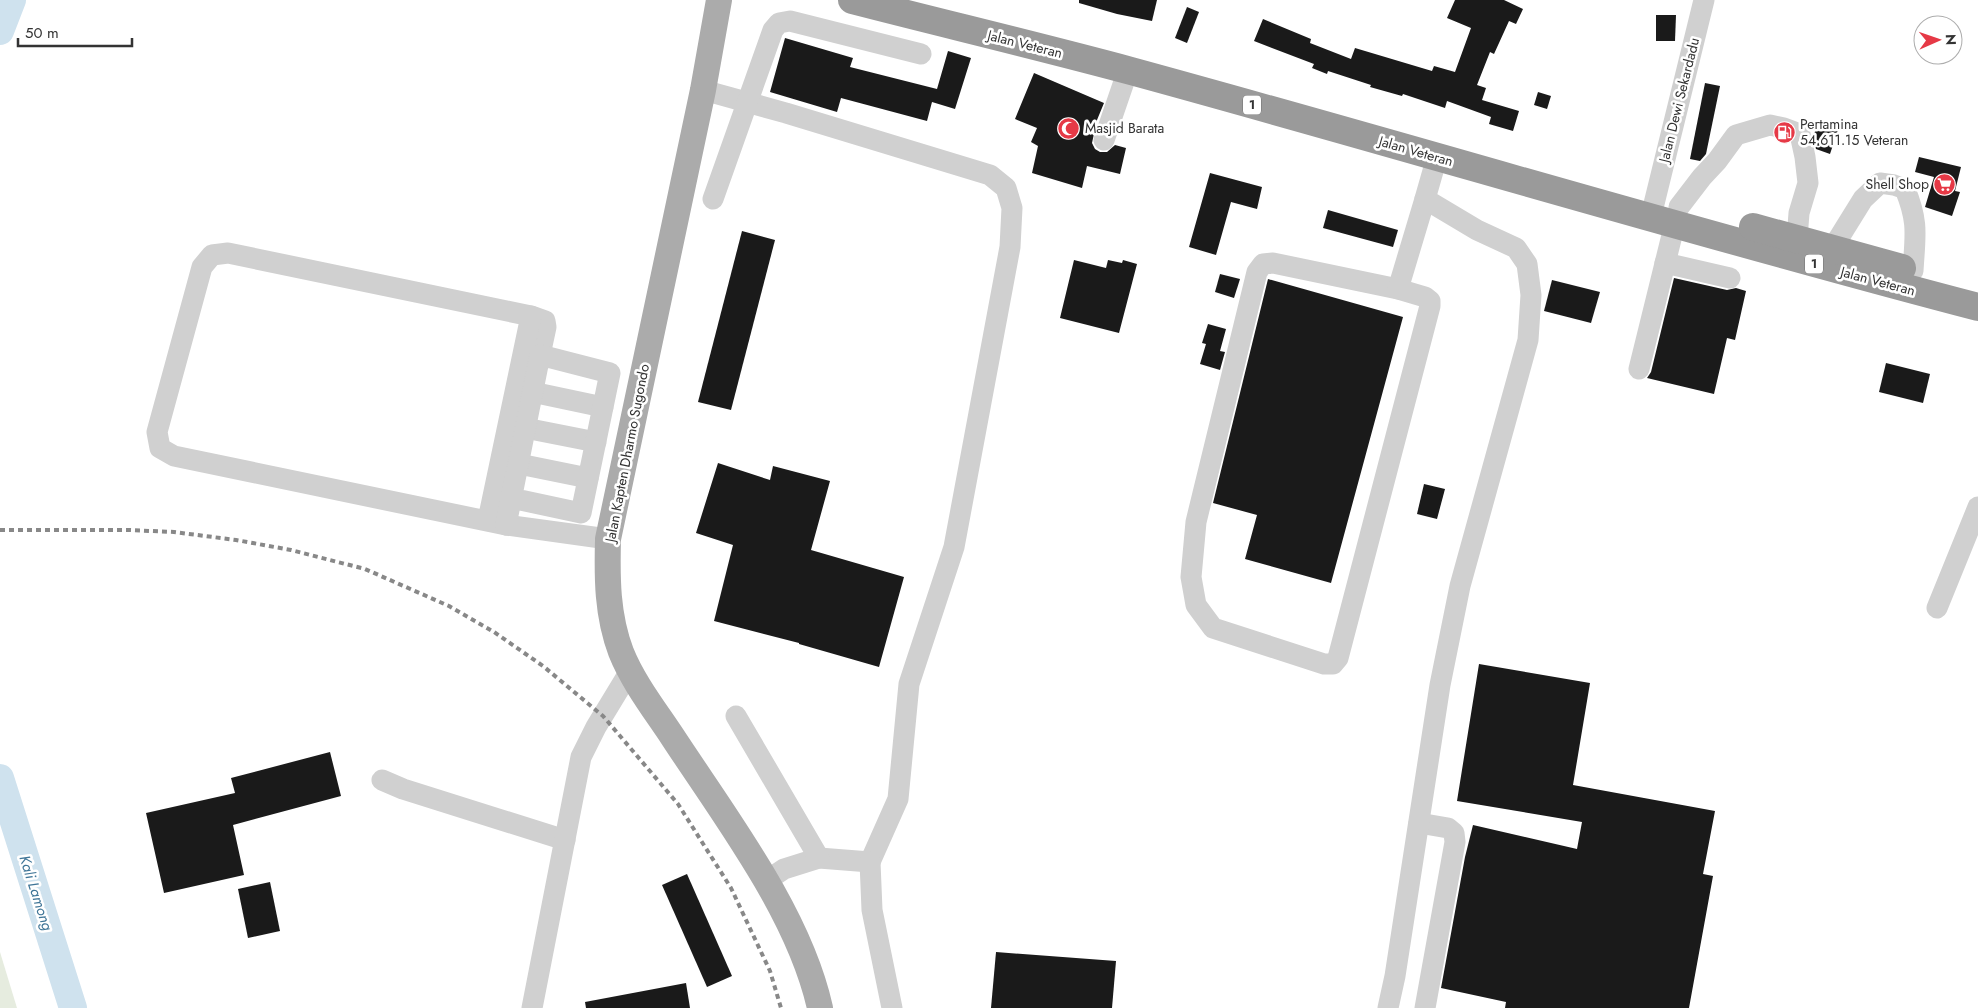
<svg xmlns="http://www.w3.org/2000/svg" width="1978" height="1008" font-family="Jost,sans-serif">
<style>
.green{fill:#e6ecdf}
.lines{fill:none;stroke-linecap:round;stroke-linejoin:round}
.river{stroke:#cfe2ee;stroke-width:28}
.building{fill:#1a1a1a}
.minor{stroke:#d0d0d0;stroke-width:21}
.major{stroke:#ababab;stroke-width:26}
.highway{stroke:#9a9a9a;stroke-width:28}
.rail{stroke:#888;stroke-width:4;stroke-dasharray:5 4;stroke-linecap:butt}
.labels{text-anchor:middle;stroke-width:5;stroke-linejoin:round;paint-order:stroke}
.shield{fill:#fff;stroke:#707070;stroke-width:1}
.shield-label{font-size:12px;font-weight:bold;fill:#333}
.street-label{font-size:14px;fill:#333;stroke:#fff}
.poi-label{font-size:14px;fill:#333;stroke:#fff;text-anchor:start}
.water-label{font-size:15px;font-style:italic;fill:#3f7597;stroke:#fff}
</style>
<rect width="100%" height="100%" fill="#fff"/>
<!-- green -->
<polygon class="green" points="0,952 17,1008 0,1008"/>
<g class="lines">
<!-- river -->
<g class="river">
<polyline points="0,31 12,0"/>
<polyline points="0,778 73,1008"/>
</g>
</g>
<!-- building -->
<g class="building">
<polygon points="1079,0 1157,0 1152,21 1117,14 1079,3"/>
<polygon points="1455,0 1504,0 1523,9 1516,24 1509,21 1494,54 1490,52 1477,85 1486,88 1482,100 1519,111 1513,131 1489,124 1491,117 1447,101 1445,108 1403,94 1402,96 1370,87 1371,85 1328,71 1327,74 1312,68 1314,64 1254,41 1263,19 1311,39 1310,43 1351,59 1355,48 1432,71 1434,66 1455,72 1471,28 1447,18"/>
<polygon points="1187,7 1199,12 1187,43 1175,38"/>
<polygon points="1656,15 1676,15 1675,41 1656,41"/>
<polygon points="785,38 853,58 850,67 937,89 948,51 971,58 955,109 932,102 927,121 841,98 837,112 770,92"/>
<polygon points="1034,73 1104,103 1097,120 1092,143 1095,149 1100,152 1107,152 1115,145 1126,148 1120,174 1087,166 1082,188 1032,173 1038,146 1031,142 1037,128 1015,119"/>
<polygon points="1705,83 1720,86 1706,154 1700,161 1690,159"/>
<polygon points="1538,92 1551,96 1547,109 1534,105"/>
<polygon points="1819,120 1839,127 1830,154 1816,149 1813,137"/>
<polygon points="1919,157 1961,167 1955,191 1960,192 1952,216 1925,207 1934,177 1915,172"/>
<polygon points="1210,173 1262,187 1257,209 1231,202 1216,255 1189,247"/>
<polygon points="1328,210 1398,230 1393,247 1323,228"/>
<polygon points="742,231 775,240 731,410 698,402"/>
<polygon points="1074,260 1106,268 1108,260 1122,263 1123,260 1137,264 1119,333 1060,318"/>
<polygon points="1220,274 1240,279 1234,298 1215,292"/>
<polygon points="1674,278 1727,290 1736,288 1746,291 1735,340 1727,338 1714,394 1647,378 1651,372"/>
<polygon points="1268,279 1403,317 1331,583 1245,559 1257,515 1213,503"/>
<polygon points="1552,280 1600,292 1591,323 1544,311"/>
<polygon points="1208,324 1226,329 1220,351 1225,352 1220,370 1200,364 1206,344 1202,343"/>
<polygon points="1886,363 1930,374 1923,403 1879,392"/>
<polygon points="718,463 770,480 773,466 830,481 811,550 904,577 879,667 799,644 799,643 714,621 733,545 696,533"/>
<polygon points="1424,484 1445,489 1437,519 1417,514"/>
<polygon points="1479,664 1590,683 1573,785 1715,811 1703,874 1713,876 1689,1008 1505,1008 1506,1002 1441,988 1465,857 1473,825 1577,849 1582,822 1457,801"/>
<polygon points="330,752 341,796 233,825 244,875 164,893 146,813 235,793 231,778"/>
<polygon points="687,874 732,976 707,987 662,885"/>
<polygon points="270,882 280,931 248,938 238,889"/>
<polygon points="996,952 1116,961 1112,1008 991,1008"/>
<polygon points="686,983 690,1008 586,1008 585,1002"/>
</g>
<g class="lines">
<!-- minor -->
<g class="minor">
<polyline points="703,90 786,113 990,175 1006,188 1012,208 1010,247 954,547 909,684 898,799 870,862 819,858 784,869 766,881"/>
<polyline points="1104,140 1128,70"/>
<polyline points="713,199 773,30 779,23 790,21 921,54"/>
<polyline points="1679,207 1702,177 1717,161 1736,135 1770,125 1784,128 1800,134 1805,157 1808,183 1799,213 1797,239"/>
<polyline points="1651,216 1704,0"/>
<path d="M1832,249L1863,199L1880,183L1894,185L1905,189C1919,223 1915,236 1913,271"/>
<polygon points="1273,263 1398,289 1425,297 1430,301 1430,306 1338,658 1333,664 1324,664 1213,628 1196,605 1191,577 1196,522 1257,272 1263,264"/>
<polyline points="1665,263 1730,278"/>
<polyline points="1398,289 1425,199"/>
<polyline points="531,316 545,321 546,327 540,355"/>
<polyline points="1639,369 1675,223"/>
<polyline points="532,392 603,407"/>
<polyline points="525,428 596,442"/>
<polyline points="519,464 588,478"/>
<polyline points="488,520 531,316 228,253 212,255 202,267 157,432 160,448 174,456 506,525 608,539"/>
<polyline points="506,525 540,355 610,373 581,513 511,498"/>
<polyline points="1937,608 1978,507"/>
<polyline points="736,716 819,858"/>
<polyline points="382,780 403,789 565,840"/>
<polyline points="1419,823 1448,828 1454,833 1455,842 1425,1008"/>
<polyline points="870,862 872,910 892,1008"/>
<polyline points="532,1008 581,757 596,727 630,671"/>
<polyline points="1388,1008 1395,976 1440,685 1460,586 1528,340 1531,295 1527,264 1516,248 1477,230 1425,199 1437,157"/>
</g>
<!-- major -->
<path class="major" d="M719,0L703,90L608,539C607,578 607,615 621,652C633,682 654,709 672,736C725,817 799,913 820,1008"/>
<!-- highway -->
<g class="highway">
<path d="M852,0C945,24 1038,46 1131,71C1413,148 1694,233 1978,307"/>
<polyline points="1753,227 1902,268"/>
</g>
<!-- rail -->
<polyline class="rail" points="0,530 129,530 174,532 236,540 291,550 365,569 449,606 494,632 543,666 603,716 678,804 731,888 770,971 781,1008"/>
</g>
<!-- icons -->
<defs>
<symbol id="mosque-disc" viewBox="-11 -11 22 22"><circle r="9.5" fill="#e63946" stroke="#fff"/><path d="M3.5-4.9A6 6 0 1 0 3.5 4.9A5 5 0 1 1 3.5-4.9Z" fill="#fff"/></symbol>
<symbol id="fuel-disc" viewBox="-11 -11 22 22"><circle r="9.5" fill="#e63946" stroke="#fff"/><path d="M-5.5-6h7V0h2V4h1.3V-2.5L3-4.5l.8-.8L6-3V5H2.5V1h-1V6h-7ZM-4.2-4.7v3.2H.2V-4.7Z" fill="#fff"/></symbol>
<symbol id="supermarket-disc" viewBox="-11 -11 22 22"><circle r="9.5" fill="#e63946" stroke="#fff"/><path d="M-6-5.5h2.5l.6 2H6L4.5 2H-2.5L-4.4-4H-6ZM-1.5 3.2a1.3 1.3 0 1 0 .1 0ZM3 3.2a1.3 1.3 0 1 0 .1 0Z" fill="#fff"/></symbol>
</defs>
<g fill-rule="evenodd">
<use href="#mosque-disc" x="1056" y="116" width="25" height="25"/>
<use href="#fuel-disc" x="1772" y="120" width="25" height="25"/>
<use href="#supermarket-disc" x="1932" y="172" width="25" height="25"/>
</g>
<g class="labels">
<!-- shield labels -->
<g class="shield">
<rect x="1243" y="95.5" width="18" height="19" rx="4"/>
<rect x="1805" y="254.5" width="18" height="19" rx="4"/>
</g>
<g class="shield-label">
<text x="1252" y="109">1</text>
<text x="1814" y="268">1</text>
</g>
<!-- street labels -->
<g class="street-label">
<text transform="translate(1025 44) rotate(14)" y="5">Jalan Veteran</text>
<text transform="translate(1679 100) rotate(-76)" y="5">Jalan Dewi Sekardadu</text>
<text transform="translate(1416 151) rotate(16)" y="5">Jalan Veteran</text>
<text transform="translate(1878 281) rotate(15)" y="5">Jalan Veteran</text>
<text transform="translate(627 453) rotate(-79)" y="5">Jalan Kapten Dharmo Sugondo</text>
</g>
<!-- poi labels -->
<g class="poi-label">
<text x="1800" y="129">Pertamina<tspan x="1800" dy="16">54.611.15 Veteran</tspan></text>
<text x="1085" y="133">Masjid Barata</text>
<text x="1929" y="189" text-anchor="end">Shell Shop</text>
</g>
<!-- water labels -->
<g class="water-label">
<text transform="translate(36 893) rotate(72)" y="5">Kali Lamong</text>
</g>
</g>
<!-- north arrow -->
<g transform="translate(1938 40) rotate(88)"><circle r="24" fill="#ffffff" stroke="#adadad"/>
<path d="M0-4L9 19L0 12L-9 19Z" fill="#e63946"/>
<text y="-8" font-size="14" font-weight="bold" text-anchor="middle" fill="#333333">N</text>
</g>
<!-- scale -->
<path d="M18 38v8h114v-8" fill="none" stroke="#333333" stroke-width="2.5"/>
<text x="25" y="38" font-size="15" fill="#333333" stroke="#ffffff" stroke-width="4" paint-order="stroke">50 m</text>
</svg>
